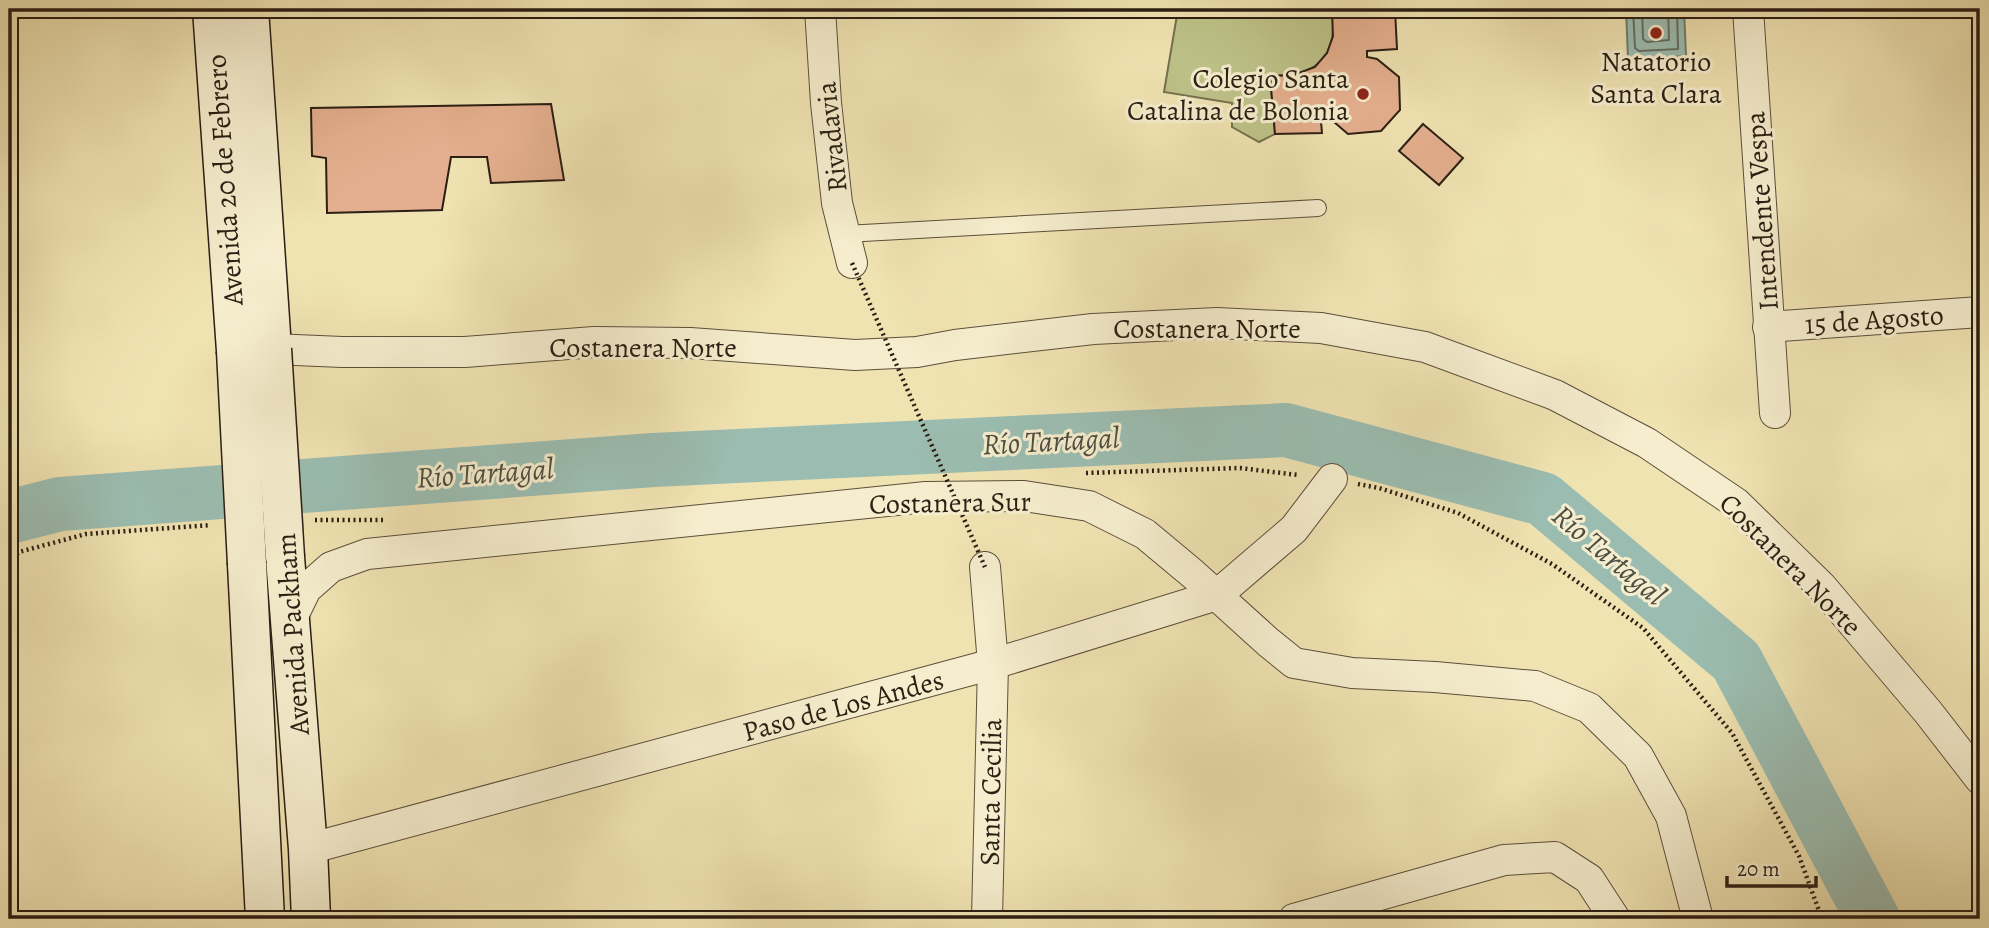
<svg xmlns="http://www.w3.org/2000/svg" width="1989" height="928" font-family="Alegreya,serif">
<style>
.green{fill:#bec389;stroke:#74704e;stroke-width:2}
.water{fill:#9bbdb1;stroke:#6e7d72;stroke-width:2}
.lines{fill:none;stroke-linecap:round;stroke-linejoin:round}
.shore{stroke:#636e62;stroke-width:2}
.river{stroke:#9bbdb1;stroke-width:54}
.building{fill:#e4af8e;stroke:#2b1e13;stroke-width:2}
.service-casing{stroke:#5c4f3b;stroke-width:18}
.minor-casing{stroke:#5c4f3b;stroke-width:32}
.secondary-casing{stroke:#2b1e13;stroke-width:41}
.path{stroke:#2b1e13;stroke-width:4.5;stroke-dasharray:2 3.5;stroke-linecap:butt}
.service{stroke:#f5edcd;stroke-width:16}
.minor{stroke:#f5edcd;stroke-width:30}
.secondary{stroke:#f5edcd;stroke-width:38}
.secondary-bridge-casing{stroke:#2b1e13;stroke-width:41;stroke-linecap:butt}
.path-bridge{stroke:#2b1e13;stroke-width:4.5;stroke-dasharray:2 3.5;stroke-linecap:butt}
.secondary-bridge{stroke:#f5edcd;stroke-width:38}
.poi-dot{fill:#8f2418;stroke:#f5edcd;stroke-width:2.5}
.labels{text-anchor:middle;stroke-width:6;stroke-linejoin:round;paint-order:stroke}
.poi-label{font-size:28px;fill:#2b1e13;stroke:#f5edcd}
.street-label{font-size:28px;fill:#2b1e13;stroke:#f5edcd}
.water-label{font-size:30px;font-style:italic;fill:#4d4e42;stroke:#f5edcd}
</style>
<rect width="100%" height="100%" fill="#f0e3b2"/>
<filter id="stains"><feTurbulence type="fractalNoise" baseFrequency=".00286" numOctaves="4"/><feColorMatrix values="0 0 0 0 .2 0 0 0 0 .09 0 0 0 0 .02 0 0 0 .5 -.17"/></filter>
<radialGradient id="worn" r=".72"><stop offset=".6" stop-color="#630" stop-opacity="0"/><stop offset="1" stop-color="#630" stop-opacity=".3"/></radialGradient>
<!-- green -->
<path class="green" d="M1178,9H1332C1332,18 1334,29 1332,38C1326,71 1299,75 1270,76L1275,134L1259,142L1232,127V103L1164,92Z"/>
<!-- water -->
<polygon class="water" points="1626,9 1684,9 1686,56 1628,59"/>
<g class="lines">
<!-- shore -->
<g class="shore">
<polyline points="1633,9 1635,48 1639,51 1678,49 1677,9"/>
<polyline points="1642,9 1643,39 1647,42 1669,40 1668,9"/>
</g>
<!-- river -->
<polyline class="river" points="9,517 60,504 653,460 1286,430 1543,499 1736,661 1873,919"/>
</g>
<!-- building -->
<g class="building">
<polygon points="1332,9 1395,9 1397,49 1367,51 1367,57 1377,59 1399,77 1400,110 1381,131 1348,134 1320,110 1322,133 1275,134 1270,76 1294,75 1315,67 1327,53 1333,36"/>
<polygon points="551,104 564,180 491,183 487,157 451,157 442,210 327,213 326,158 312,156 311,108"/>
<polygon points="1423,124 1463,158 1439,185 1399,151"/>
</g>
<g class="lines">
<defs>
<polyline id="service" points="845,234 1318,208"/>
<g id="minor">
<polyline points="820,9 826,103 837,203 852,263"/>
<polyline points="1748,9 1775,413"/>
<polyline points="1768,327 1980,312"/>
<polyline points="272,349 342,352 465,352 594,342 690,343 855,355 917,352 955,345 1093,329 1217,323 1321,328 1425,347 1555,395 1647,443 1736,503 1822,587 1928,712 1980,779"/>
<polyline points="985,567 993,664 987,919"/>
<polyline points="291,620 306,589 331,567 367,554 926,497 1024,496 1089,506 1145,534 1193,574 1268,642 1294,663 1352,673 1435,677 1535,686 1589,708 1638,756 1671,816 1698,919"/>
<polyline points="308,849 993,664 1217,595 1294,529 1332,479"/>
<polyline points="1294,919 1504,860 1555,857 1589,879 1615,919"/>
</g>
<g id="secondary">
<polyline points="212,9 236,351"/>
<polyline points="249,9 272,349"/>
<polyline points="285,557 308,849 311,919"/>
<polyline points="247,564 265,919"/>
</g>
</defs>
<!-- service casing -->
<use href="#service" class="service-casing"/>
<!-- minor casing -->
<use href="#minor" class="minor-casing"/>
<!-- secondary casing -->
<use href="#secondary" class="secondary-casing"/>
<!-- path -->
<g class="path">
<polyline points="1086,473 1240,468 1298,475"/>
<polyline points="1358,484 1379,488 1458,513 1552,564 1643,628 1732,733 1799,856 1822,919"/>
<polyline points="315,520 386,520"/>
<polyline points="9,562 19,552 86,534 211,525"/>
</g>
<!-- service -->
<use href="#service" class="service"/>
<!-- minor -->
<use href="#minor" class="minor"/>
<!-- secondary -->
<use href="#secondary" class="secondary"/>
<defs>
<g id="secondary-bridge">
<polyline points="272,349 285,557"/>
<polyline points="236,351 247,564"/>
</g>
</defs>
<!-- secondary-bridge casing -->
<use href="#secondary-bridge" class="secondary-bridge-casing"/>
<!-- path-bridge -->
<polyline class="path-bridge" points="852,263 985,567"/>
<!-- secondary-bridge -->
<use href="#secondary-bridge" class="secondary-bridge"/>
</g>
<!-- markers -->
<g class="poi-dot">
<circle cx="1656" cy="33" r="7"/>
<circle cx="1363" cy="94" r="7"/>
</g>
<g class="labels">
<!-- poi labels -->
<g class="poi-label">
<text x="1656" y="71">Natatorio<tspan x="1656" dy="32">Santa Clara</tspan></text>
<text x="1349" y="88" text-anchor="end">Colegio Santa<tspan x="1349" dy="32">Catalina de Bolonia</tspan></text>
</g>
<!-- street labels -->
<g class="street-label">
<text transform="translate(831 137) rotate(-96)" y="10">Rivadavia</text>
<text transform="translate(224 180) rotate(-94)" y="10">Avenida 20 de Febrero</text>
<text transform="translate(1761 211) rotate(-94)" y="10">Intendente Vespa</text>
<text transform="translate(1874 319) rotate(-4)" y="10">15 de Agosto</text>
<text x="1207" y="338">Costanera Norte</text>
<text x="643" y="357">Costanera Norte</text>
<text transform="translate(950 502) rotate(-1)" y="10">Costanera Sur</text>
<text transform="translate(1791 564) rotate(45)" y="10">Costanera Norte</text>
<text transform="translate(292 634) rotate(-94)" y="10">Avenida Packham</text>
<text transform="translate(843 705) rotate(-15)" y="10">Paso de Los Andes</text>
<text transform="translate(990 792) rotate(-89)" y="10">Santa Cecilia</text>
</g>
<!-- water labels -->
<g class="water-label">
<text transform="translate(1051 441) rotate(-3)" y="10">Río Tartagal</text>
<text transform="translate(485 473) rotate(-4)" y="10">Río Tartagal</text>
<text transform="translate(1609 555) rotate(40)" y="10">Río Tartagal</text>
</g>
</g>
<!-- margin -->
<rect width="1989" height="928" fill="none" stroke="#f0e3b2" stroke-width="35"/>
<rect x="10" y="10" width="1968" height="907" fill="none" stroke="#2b1e13" stroke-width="3.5"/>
<rect x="18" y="18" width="1954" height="893" fill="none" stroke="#2b1e13" stroke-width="2"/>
<!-- scale -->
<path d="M1727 876v10h89v-10" fill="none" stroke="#2b1e13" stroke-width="3.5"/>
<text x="1737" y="876" font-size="21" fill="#2b1e13" stroke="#f5edcd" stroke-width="5" paint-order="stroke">20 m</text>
<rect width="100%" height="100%" filter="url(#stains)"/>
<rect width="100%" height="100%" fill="url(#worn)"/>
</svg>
